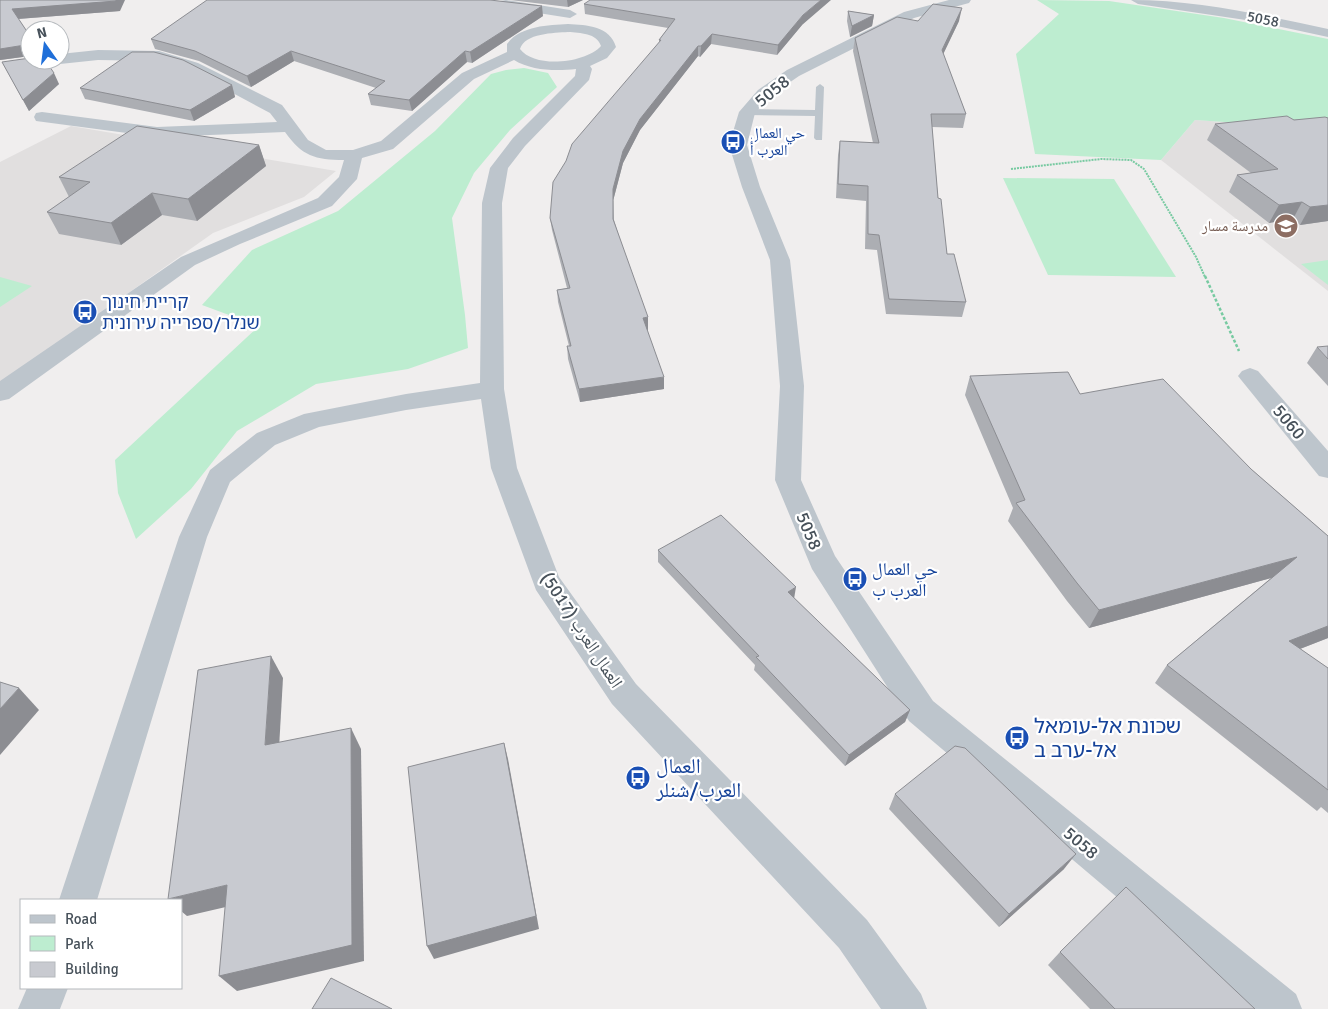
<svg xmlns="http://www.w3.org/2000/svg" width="1328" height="1009" font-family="Signika,'Noto Naskh Arabic','Noto Sans Hebrew',sans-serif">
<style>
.education{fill:#e1dfdf}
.green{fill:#bdedd0}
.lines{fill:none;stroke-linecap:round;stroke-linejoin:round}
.path-far1{stroke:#77caa1;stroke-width:2;stroke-dasharray:2 1;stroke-linecap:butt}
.path{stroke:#77caa1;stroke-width:2.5;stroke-dasharray:3 2;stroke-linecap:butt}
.lane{fill:#bdc5cc;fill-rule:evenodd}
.street{fill:#bdc5cc;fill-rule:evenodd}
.wall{fill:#acaeb3}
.shaded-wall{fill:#8c8d92}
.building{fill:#c8cad0;stroke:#8c8d92}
.labels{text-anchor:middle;stroke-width:4.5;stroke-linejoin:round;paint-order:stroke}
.far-street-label{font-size:15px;fill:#47515a;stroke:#fff}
.far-transit-label{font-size:15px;fill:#164399;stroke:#fff;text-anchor:start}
.far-education-label{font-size:15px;fill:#785e54;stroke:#fff;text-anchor:end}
.street-label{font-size:18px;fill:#47515a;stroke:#fff}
.transit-label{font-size:18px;fill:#164399;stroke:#fff;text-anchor:start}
.near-transit-label{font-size:21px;fill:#164399;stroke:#fff;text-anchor:start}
</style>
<rect width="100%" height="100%" fill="#f0eeee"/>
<!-- education -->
<g class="education">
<polygon points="1195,120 1328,129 1328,291 1161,160"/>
<polygon points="71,126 336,171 304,197 213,233 0,384 0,162"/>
</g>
<!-- green -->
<g class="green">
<polygon points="1037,0 1109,1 1224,18 1328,39 1328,129 1195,120 1161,160 1035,154 1016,54 1059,14"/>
<polygon points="524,68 548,73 557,87 510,130 474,173 452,218 465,315 468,348 408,369 316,384 237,431 191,489 136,539 118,493 115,460 259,326 202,305 252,250 338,211 435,131 491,74 506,70"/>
<polygon points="1003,178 1114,179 1176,277 1048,275"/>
<polygon points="1328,260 1328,285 1301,264"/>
<polygon points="0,277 32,286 0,307"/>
</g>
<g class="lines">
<!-- path-far1 -->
<polyline class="path-far1" points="1011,169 1101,159 1131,160 1144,169 1196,257 1205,277"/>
<!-- path -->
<polyline class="path" points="1205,276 1239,351"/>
<!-- lane -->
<polygon class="lane" points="820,84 824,87 822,140 816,140 814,138 815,116 747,115 742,112 747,109 815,110 816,87"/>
<!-- street -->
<g class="street">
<polygon points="506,0 570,10 577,14 570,18 500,7 498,4 500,1"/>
<polygon points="949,0 971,0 969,3 914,18 799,76 770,96 755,113 747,145 760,187 790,260 804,386 801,480 835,556 933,701 1296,994 1302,1009 1249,1009 909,721 812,569 775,480 780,386 770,260 742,187 729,145 739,112 758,90 787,70 904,12"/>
<path d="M1131,0C1198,0 1263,15 1328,29V37L1259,22L1138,4Z"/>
<path d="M568,24C587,25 610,26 616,47L607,58L590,66L592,69L589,80L525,146L508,168L502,203L504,389L517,468L559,577L636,684L867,920L921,994L927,1009H881L839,948L612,704L536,590L491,468L481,399L406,410L319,427L275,445L230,482L207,537L97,900H59L179,537L210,470L257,433L304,414L406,394L480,383L482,203L490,168L513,138L575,76L576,69C556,71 532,71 514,60L474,79L393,149L362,158L357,179L332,206L240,244L195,265L9,399L0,401V381L181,257L318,198L339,177L344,160C315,160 302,156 285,132L157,137L36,121L34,117L36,113L42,112L157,127L277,122L270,113L188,69L158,61L98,60L60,64L53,60H60V54L98,50L159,51L198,63L282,105L308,140L326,150H353L381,141L462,73L507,52V44C520,26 548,25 568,24ZM568,32C580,33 597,33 601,46C586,63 535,69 520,49C525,33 554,33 568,32Z"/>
<polygon points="1250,368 1258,371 1328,451 1328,478 1319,476 1242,381 1238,376 1242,371"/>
<polygon points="27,988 68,988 60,1009 18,1009"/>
</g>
</g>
<!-- wall -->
<g class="wall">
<polygon points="0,0 120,11 18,19 30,36 30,56 0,60"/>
<polygon points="510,0 583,0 568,7"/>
<polygon points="584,4 802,25 777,55 711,44 700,57 698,56 640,130 623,163 613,201 614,220 648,330 647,330 664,389 580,402 568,359 567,346 569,346 558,302 557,290 567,288 552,230 550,218 659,43 659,40 668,28 585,14"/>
<polygon points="848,11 874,15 872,26 850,37 847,21"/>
<polygon points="543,16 472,63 467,62 412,111 371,105 368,94 376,88 294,61 251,87 199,61 155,49 151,39"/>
<polygon points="959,21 943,54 966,114 963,128 932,127 938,198 947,254 966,302 962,317 886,314 877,250 865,249 866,201 836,198 838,155 840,141 873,143 853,51 855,38"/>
<polygon points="2,62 59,84 29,111"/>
<polygon points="232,85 235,97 194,121 85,99 80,88"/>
<polygon points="1328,118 1328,221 1300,225 1293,219 1269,223 1229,192 1237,175 1251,173 1207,140 1215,124"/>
<polygon points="259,145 266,166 197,221 162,215 121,245 59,234 47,212 69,197 59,177"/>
<polygon points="1317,347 1328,359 1328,386 1307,363"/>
<polygon points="970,376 1080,394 1251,469 1328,536 1328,638 1300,649 1328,668 1328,813 1321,807 1317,811 1155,683 1167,665 1271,578 1089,628 1067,601 1008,521 1013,508 965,395"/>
<polygon points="658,550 794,598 910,710 905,722 845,766 754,670 755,665 658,562"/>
<polygon points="895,794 1064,869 999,927 889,809"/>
<polygon points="1060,952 1255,1009 1090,1009 1048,965"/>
</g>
<!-- shaded-wall -->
<g class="shaded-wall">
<polygon points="116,0 125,0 120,11 17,19 12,9"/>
<polygon points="567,0 583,0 568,7"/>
<polygon points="821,0 831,0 802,25 777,55 778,45 803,15"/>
<polygon points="542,6 543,16 472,63 470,52"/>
<polygon points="962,8 959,21 939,63 942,50"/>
<polygon points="874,15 872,26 850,37 852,26"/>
<polygon points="712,34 711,44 700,57 701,46"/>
<polygon points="25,45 30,56 0,60 0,49"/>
<polygon points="698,46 698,56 640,130 623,163 613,201 614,231 613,189 623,151 640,119"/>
<polygon points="291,51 294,61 251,87 247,76"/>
<polygon points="465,51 467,62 412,111 409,100"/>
<polygon points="54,73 59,84 29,111 23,100"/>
<polygon points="232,85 235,97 194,121 190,110"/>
<polygon points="259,145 266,166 197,221 188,199"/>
<polygon points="152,193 162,215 121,245 111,223"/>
<polygon points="1302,202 1293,219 1269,223 1279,205"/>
<polygon points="1328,205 1328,221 1300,225 1310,207"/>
<polygon points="648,317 648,330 643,331 643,318"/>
<polygon points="664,377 664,389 580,402 579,389"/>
<polygon points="1297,557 1282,575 1089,628 1099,610"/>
<polygon points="796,587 794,599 788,592"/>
<polygon points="1328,626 1328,638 1274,659 1289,641"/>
<polygon points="271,656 283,678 278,766 265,745"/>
<polygon points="19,688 39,710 0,755 0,709"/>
<polygon points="910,710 905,722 845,766 849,755"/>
<polygon points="351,728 361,749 364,961 237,991 219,976"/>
<polygon points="504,743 508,759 539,929 434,959 427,946"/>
<polygon points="1076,854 1064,869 999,927 1009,914"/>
<polygon points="227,885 243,903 187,916 181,911 181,900 170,900 168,899"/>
</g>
<!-- building -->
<g class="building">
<polygon points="0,0 116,0 116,1 12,9 30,36 30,47 27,47 25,45 0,49"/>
<polygon points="207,0 490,0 542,6 470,52 465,51 409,100 368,94 385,81 291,51 247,76 195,51 151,39"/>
<polygon points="590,0 821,0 803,15 778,45 712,34 701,46 698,46 640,119 623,151 613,189 613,219 648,317 643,318 664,377 579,389 567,346 571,346 557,290 570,288 550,218 553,182 566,161 572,144 661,40 659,40 675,19 584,4"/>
<polygon points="933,4 962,8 942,50 966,114 931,114 938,198 941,199 947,254 954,254 966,302 889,299 879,235 868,234 868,186 838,184 840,141 879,143 855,38 897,17 918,21"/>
<polygon points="848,11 874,15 852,26"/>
<polygon points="132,52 154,52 183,60 232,85 190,110 80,88"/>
<polygon points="30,58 30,60 45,60 54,73 23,100 2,62"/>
<polygon points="1287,116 1294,120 1325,117 1328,118 1328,205 1310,207 1302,202 1279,205 1237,175 1278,169 1215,124"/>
<polygon points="137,126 259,145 188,199 152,193 111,223 47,212 90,182 59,177"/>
<polygon points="1328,346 1328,359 1317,347"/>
<polygon points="1068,372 1080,394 1163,379 1251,469 1328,536 1328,626 1289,641 1328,668 1328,790 1167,665 1297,557 1099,610 1077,583 1016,503 1025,500 970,376"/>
<polygon points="721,515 796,587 788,592 910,710 849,755 756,657 759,656 658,550"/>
<polygon points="271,656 265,745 351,728 352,945 219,976 227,885 168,899 198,670"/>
<polygon points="0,682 19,688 0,709"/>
<polygon points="504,743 536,916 427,946 408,767"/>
<polygon points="955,746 965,748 1076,854 1009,914 895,794"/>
<polygon points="1126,887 1255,1009 1115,1009 1060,952"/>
<polygon points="331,978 392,1009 312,1009"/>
</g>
<!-- icons -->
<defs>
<symbol id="bus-disc" viewBox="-11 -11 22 22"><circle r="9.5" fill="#1a4fb4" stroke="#fff"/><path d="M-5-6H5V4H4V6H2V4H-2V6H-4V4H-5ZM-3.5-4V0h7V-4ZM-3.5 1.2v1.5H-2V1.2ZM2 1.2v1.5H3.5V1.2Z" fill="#fff"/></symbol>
<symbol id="school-disc" viewBox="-11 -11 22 22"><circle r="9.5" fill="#8d6e63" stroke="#fff"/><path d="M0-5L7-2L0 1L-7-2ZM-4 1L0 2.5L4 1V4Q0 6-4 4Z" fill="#fff"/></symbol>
</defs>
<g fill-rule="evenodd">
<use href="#bus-disc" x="719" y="128" width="28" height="28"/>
<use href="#school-disc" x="1272" y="212" width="28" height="28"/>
<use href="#bus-disc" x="71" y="298" width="28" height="28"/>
<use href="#bus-disc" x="841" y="565" width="28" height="28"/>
<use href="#bus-disc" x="1003" y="724" width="28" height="28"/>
<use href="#bus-disc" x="624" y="764" width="28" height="28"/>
</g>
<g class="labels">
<!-- far-street labels -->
<g class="far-street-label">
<text transform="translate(1263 19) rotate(11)" y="5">5058</text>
</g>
<!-- far-transit labels -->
<g class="far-transit-label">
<text x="750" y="138">حي العمال<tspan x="750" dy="17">العرب أ</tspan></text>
</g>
<!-- far-education labels -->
<g class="far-education-label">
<text x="1268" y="231">مدرسة مسار</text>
</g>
<!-- street labels -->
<g class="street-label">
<text transform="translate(772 91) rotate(-39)" y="6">5058</text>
<text transform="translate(1289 422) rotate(50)" y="6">5060</text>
<text transform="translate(809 531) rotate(67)" y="6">5058</text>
<text transform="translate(582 630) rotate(57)" y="6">العمال العرب (5017)</text>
<text transform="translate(1081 843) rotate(40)" y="6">5058</text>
</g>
<!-- transit labels -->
<g class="transit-label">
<text x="102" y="308">קריית חינוך<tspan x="102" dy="21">שנלר/ספרייה עירונית</tspan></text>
<text x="872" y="575">حي العمال<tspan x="872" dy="21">العرب ب</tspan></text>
</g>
<!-- near-transit labels -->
<g class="near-transit-label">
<text x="1034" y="733">שכונת אל-עומאל<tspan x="1034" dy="24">אל-ערב ב</tspan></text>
<text x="656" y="773">العمال<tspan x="656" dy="24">العرب/شنلر</tspan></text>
</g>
</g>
<!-- legend -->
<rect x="20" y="899" width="162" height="90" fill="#ffffff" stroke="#b5b9bd"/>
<rect x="30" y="915" width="25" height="8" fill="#bdc5cc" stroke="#b5b9bd"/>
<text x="65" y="924" font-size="15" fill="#47515a">Road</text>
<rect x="30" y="936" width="25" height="15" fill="#bdedd0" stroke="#b5b9bd"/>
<text x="65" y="949" font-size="15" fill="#47515a">Park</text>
<rect x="30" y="962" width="25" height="15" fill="#c8cad0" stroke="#b5b9bd"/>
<text x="65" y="974" font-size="15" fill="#47515a">Building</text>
<!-- north arrow -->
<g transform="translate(45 45) rotate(346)"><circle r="24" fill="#ffffff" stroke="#b5b9bd"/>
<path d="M0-4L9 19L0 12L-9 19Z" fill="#1f6fd9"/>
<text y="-8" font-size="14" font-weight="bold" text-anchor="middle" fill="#47515a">N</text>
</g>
</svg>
